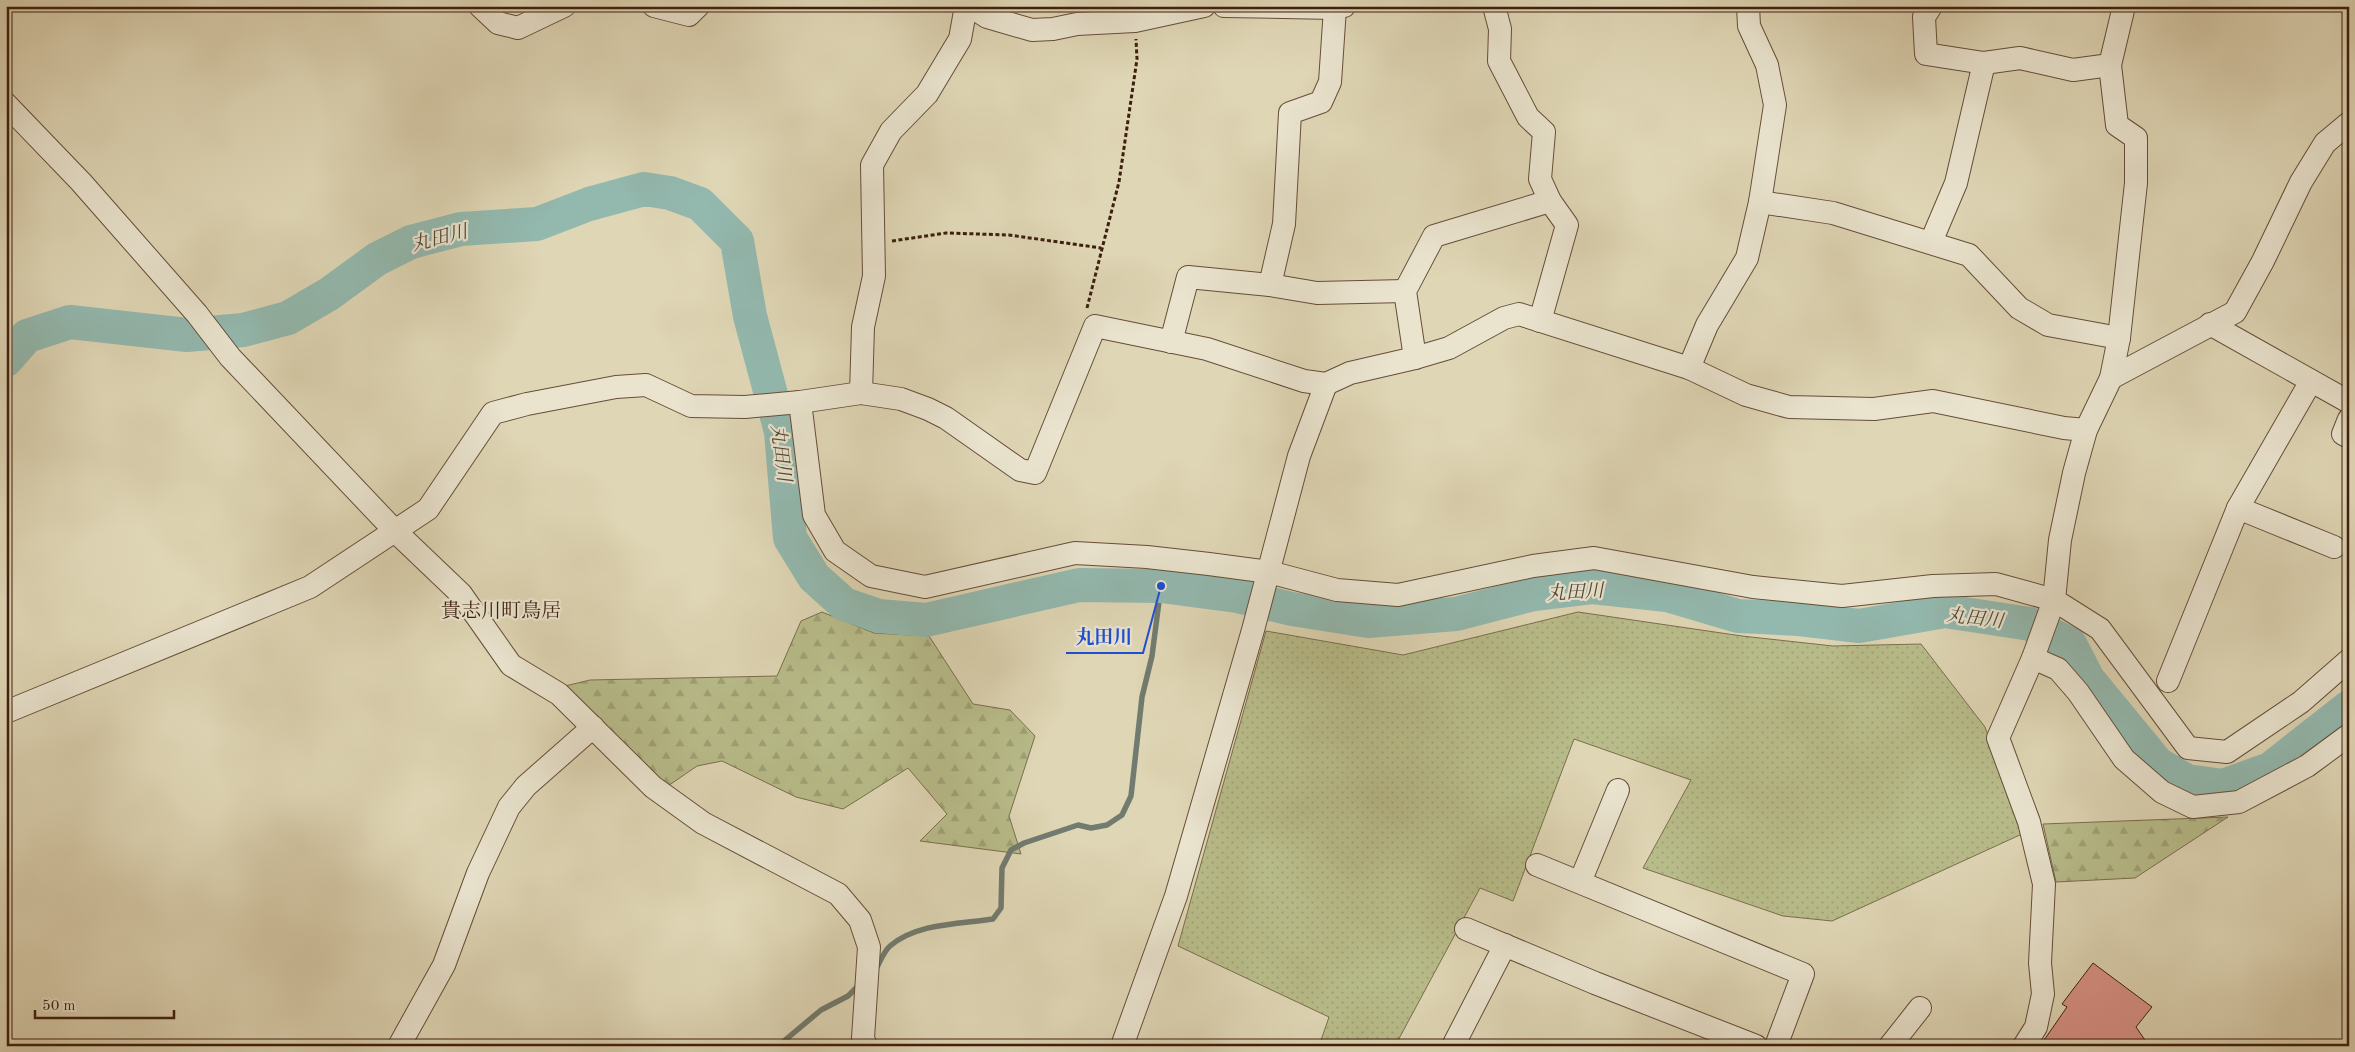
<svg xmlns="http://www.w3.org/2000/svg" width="2355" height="1052" font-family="'Old Standard TT','Noto Serif JP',serif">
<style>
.grass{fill:url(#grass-dots);stroke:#7b6e4c}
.forest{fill:url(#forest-firs);stroke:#7b6e4c}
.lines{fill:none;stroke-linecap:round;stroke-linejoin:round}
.stream{stroke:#717b6f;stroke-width:5.5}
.river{stroke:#93b9af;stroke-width:34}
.building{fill:#d99287;stroke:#3e1f0f}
.minor-casing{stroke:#664d38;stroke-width:24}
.path{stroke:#3e1f0f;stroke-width:3;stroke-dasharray:4 2.5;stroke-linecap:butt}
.minor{stroke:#eae4cf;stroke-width:22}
.labels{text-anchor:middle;stroke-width:4.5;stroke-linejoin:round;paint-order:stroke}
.water-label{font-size:19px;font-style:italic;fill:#534637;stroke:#eae4cf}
.quarter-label{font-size:20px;fill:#3e1f0f;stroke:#eae4cf}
.leader{fill:none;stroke:#1d4ed8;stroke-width:2}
.callout-dot{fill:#1d4ed8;stroke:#eae4cf;stroke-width:2}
.callout-label{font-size:19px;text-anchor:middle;font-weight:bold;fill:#1d4ed8;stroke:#eae4cf;stroke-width:4.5;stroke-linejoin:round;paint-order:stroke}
</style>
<defs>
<pattern id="grass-dots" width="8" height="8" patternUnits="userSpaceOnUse" patternTransform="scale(1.25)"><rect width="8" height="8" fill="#b8bc8a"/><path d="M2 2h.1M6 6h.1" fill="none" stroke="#9fa176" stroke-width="1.8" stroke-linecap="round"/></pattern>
<pattern id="forest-firs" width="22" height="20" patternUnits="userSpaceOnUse" patternTransform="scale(1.25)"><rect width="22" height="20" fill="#b8bc8a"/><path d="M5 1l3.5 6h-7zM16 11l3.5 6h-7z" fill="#9fa176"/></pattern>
</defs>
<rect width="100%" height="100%" fill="#dfd6b5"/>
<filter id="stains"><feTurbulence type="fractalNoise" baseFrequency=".004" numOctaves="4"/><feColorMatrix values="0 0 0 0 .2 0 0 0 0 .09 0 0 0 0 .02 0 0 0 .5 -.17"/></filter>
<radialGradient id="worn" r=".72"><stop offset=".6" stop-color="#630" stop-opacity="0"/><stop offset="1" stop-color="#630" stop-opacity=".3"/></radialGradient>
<!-- grass -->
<polygon class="grass" points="1578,612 1742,636 1833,646 1921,644 1985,727 2022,834 1832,921 1783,916 1643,868 1691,780 1574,739 1513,901 1480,888 1395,1046 1319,1046 1329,1017 1178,946 1266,631 1403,655"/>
<!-- forest -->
<g class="forest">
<polygon points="822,612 874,633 929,636 973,704 1010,710 1035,736 1009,816 1021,854 920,841 947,814 908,768 843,809 796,797 722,761 697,766 665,788 561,687 590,680 777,676 801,621"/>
<polygon points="2228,817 2135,878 2056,882 2043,824"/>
</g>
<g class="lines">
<!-- stream -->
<g class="stream">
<path d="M876,969C880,962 884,951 890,946C917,923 960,924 993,919L1001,908L1002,868L1011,850L1024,843L1078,825L1091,828L1107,825L1122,815L1131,796L1142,697L1152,656L1161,586"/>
<polyline points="778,1046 821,1010 848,996 860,984"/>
</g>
<!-- river -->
<polyline class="river" points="6,360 27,336 70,322 187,335 243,330 288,318 329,294 377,259 411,242 461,229 537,224 589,204 644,189 670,193 700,204 737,241 750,316 781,432 790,538 814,577 844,604 879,616 926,620 1079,585 1161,586 1237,596 1292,609 1368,621 1456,614 1534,594 1592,587 1667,595 1738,616 1799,619 1859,626 1945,611 2030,624 2070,644 2088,679 2158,764 2187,781 2223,786 2270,769 2349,707"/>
</g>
<!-- building -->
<polygon class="building" points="2093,963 2152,1007 2136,1027 2149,1046 2040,1046 2067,1007 2062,1004"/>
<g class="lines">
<defs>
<g id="minor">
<polyline points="480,6 498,23 518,28 564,6"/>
<polyline points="654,6 689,15 698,6"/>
<polyline points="970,6 987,17 1032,30 1053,29 1077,24 1135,21 1204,6"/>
<polyline points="1224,6 1335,8 1344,6"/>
<polyline points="1494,6 1500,29 1499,61 1528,117 1544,132 1540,179 1550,201 1567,225 1540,321"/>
<polyline points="1931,6 1924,17 1926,54 1984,63 2020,58 2073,70 2110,65"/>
<polyline points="6,104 81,182 197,314 230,357 395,531 461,594 511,665 559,694 653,787 703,823 838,894 860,920 869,947 863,1038 866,1046"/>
<polyline points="1760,202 1833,213 1969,255 2019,308 2048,325 2119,338"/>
<polyline points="1931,242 1956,183 1984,63"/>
<polyline points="1270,285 1317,293 1405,291"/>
<polyline points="2210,324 2349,402"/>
<polyline points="1171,342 1188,277 1270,285 1284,224 1290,113 1321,102 1330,82 1335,8"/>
<polyline points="1415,358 1405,291 1434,236 1550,201"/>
<polyline points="1689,368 1707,325 1747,258 1760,202 1775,105 1767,65 1749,26 1748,6"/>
<polyline points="2111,378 2235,312 2263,261 2301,182 2325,143 2349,123"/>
<polyline points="861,393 863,327 874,276 872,165 891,131 927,94 960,39 966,6"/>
<polyline points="800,402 814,515 835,551 871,576 925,587 1075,553 1147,557 1209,564 1269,572 1337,590 1398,595 1533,566 1594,558 1753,587 1842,596 1933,586 1996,584 2054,600 2100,629 2188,748 2227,752 2301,702 2349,660"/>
<polyline points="2349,419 2343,434 2349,437"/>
<polyline points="2238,508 2334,547"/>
<polyline points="2033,658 2058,669 2078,692 2124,759 2162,792 2193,807 2239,802 2307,766 2349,735"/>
<polyline points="2168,681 2238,508 2311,381"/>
<polyline points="6,712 310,587 428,509 493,413 527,404 616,387 646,385 691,406 745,407 800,402 861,393 901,399 928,409 946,418 1020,470 1035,473 1095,326 1207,349 1304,381 1326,384 1350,373 1415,358 1449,348 1504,318 1519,314 1689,368 1746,395 1789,407 1874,409 1933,401 2064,428 2086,430"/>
<polyline points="1537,865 1803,974 1776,1046"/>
<polyline points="1580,882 1618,790"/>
<polyline points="1466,929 1595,983 1756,1046"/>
<polyline points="399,1046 444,965 478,873 509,807 526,786 593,727"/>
<polyline points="1122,1046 1176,896 1253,630 1299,456 1326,384"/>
<polyline points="1453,1046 1505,945"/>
<polyline points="1890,1046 1920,1008"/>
<polyline points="2024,1046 2036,1027 2043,994 2040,963 2044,884 2029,822 1998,738 2033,658 2054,600 2060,540 2074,473 2086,430 2111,378 2119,338 2136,183 2136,138 2117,125 2110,65 2124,6"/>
</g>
</defs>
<!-- minor casing -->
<use href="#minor" class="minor-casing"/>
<!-- path -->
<g class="path">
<polyline points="892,241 946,233 1009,235 1101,248"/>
<polyline points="1087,308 1119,182 1137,59 1136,39"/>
</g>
<!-- minor -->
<use href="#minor" class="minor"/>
</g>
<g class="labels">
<!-- water labels -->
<g class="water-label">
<text transform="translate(439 237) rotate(-14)" y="7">丸田川</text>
<text transform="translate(782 453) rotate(83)" y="7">丸田川</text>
<text transform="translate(1575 591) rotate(-3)" y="7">丸田川</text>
<text transform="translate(1975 617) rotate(7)" y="7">丸田川</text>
</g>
<!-- quarter labels -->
<g class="quarter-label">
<text x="501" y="617">貴志川町鳥居</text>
</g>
</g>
<!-- callouts -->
<path class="leader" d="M1161 586L1143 653H1066"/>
<circle class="callout-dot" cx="1161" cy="586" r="5"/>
<g class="callout-label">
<text x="1104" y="643">丸田川</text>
</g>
<!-- margin -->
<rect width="2355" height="1052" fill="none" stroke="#dfd6b5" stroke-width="25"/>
<rect x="8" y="8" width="2340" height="1037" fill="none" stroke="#3e1f0f" stroke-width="2.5"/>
<rect x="12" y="12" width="2330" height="1027" fill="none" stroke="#3e1f0f"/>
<!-- scale -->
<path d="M35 1010v8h139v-8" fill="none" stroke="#3e1f0f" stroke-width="2.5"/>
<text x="42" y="1010" font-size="15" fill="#3e1f0f" stroke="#eae4cf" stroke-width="4" paint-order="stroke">50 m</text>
<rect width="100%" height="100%" filter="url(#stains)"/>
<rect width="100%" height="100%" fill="url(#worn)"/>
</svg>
